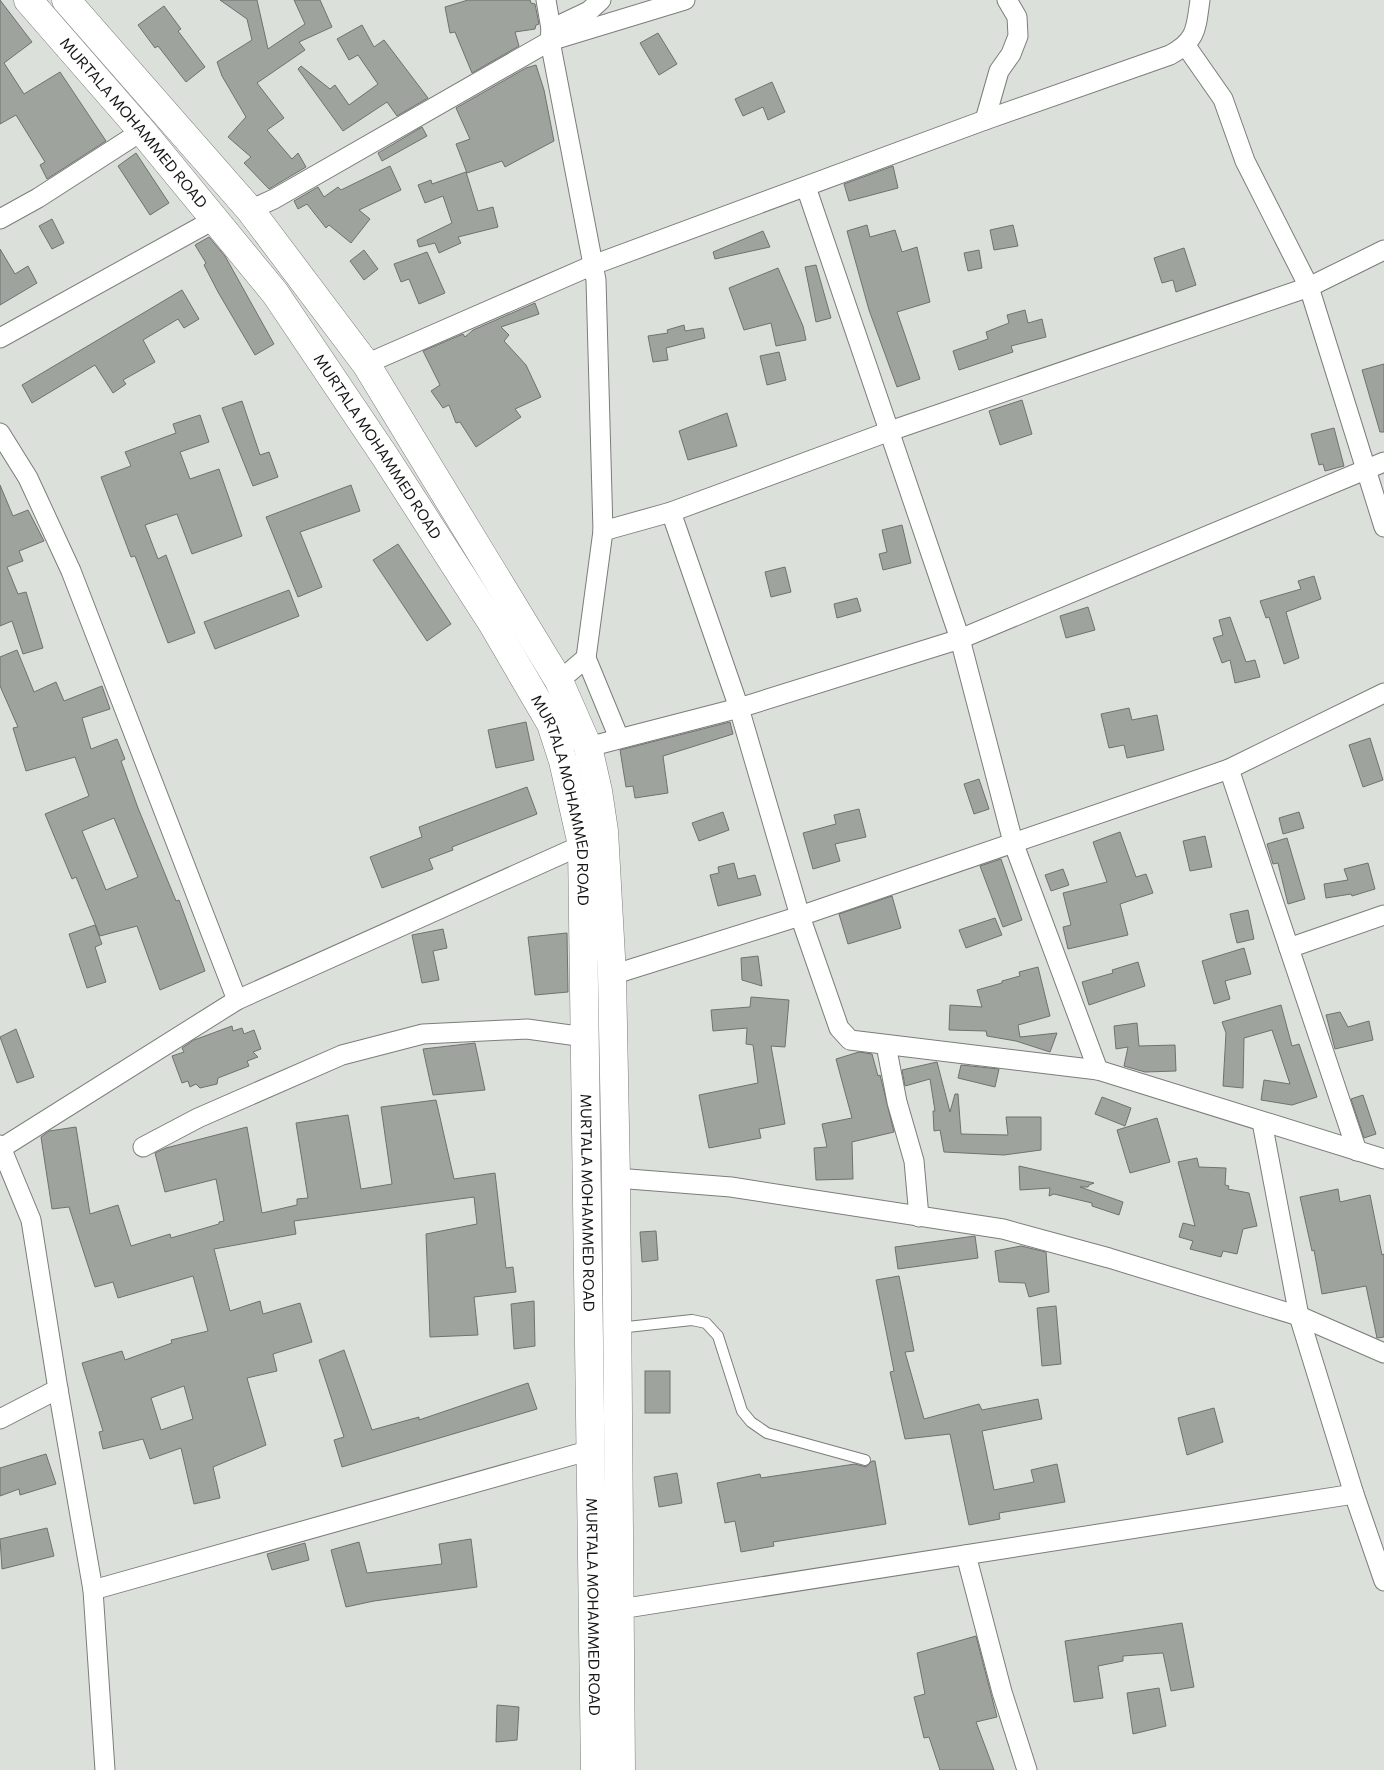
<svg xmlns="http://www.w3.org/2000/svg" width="1384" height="1770" font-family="Commissioner,sans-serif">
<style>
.building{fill:#9fa39e;stroke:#6f736e;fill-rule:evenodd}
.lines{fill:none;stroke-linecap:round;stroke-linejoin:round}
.service-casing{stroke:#7a7e79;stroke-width:12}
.minor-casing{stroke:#7a7e79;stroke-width:21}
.secondary-casing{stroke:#7a7e79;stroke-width:29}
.service{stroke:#fff;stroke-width:10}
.minor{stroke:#fff;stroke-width:19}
.secondary{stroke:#fff;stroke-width:28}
.labels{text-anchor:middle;stroke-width:4;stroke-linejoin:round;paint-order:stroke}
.street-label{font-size:15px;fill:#151614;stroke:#fff}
</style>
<rect width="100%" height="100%" fill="#dbe0da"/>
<!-- building -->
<g class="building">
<polygon points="0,0 32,42 4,63 24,94 60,72 106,141 47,179 40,165 45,162 16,115 0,124"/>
<polygon points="220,0 257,0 268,49 305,24 294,0 320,0 332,27 299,42 305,50 257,83 284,118 267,130 292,159 298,153 306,167 269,189 244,163 251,157 228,137 246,117 222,76 217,62 252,40 247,19"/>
<polygon points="468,0 530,0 531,3 535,4 539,24 536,25 535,29 515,32 519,46 472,73 455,32 450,33 445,7"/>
<polygon points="164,6 181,29 178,31 205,67 186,82 158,46 155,48 138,25"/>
<polygon points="362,25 374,47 384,40 428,98 397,116 387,102 343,131 298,69 301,66 330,89 335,85 349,105 378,84 358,55 349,60 337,39"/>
<polygon points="658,33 677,64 659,75 640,43"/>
<polygon points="536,65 544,90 554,141 505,167 502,161 467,173 456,144 470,139 456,108 526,68"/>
<polygon points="772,82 785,112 768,120 763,107 743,116 735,99"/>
<polygon points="422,127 427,136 382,161 378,153"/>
<polygon points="136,153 169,203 150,215 118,166"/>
<polygon points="390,166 401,190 359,210 370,219 351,243 329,225 326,228 307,204 298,209 294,201 318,187 324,197 338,187 341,190"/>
<polygon points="893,166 898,188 849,201 844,184"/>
<polygon points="466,172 478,211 493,207 498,227 458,237 461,243 439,253 435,243 419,247 417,240 452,223 443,196 425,203 418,185 431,180 432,184"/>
<polygon points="52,219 64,243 52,249 39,226"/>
<polygon points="867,225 870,237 895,230 902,252 917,247 930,302 897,312 920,379 897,387 869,310 847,231"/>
<polygon points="1013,225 1018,246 994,250 990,230"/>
<polygon points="763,231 770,247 715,259 713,252"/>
<polygon points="209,237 225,256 274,344 255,355 218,292 204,265 206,263 195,245"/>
<polygon points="1184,248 1196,285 1176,292 1173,280 1162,283 1154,258"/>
<polygon points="0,249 15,274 28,266 37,283 0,305"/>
<polygon points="364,250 378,269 364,280 350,261"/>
<polygon points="979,250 982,268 968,271 964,253"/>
<polygon points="427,252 445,293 419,304 409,279 401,282 394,264"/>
<polygon points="816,265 831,318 816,322 805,267"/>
<polygon points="778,268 803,326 806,340 776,346 771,323 744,330 729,288"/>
<polygon points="182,290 199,319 184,328 178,319 143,340 155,362 123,380 126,384 113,393 95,365 32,403 22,385"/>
<polygon points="535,303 539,314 501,327 509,335 504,341 526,365 541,397 515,409 521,417 476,447 460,422 456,423 449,405 443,408 431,391 440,385 423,351 463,334 465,337 473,330"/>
<polygon points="1025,310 1028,323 1042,319 1046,337 1011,346 1013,352 959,370 953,351 988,339 986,332 1009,323 1007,315"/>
<polygon points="684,325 685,331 703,328 705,338 666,348 668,360 653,362 648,336 668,333 667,330"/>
<polygon points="779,352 786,380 767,385 760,356"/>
<polygon points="1384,364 1384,432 1380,432 1362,370"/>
<polygon points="1022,400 1032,434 1000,445 989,411"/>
<polygon points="242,401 260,455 269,452 278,477 253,486 222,408"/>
<polygon points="727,413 737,446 688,460 679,431"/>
<polygon points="200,415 209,442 180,452 190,479 219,469 242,536 192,554 177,514 145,525 158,559 166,555 195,633 168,643 135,556 131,557 101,477 131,466 125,452 176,433 173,424"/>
<polygon points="1334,428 1344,466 1325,471 1323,464 1319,465 1311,434"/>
<polygon points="0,485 13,516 28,510 44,541 19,551 23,561 7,567 18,594 26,592 43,648 23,654 12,621 0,626"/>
<polygon points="351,485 360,511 300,532 322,587 298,597 266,517"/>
<polygon points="902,525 911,563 883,570 879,554 887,552 882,530"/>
<polygon points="398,544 451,624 427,641 373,560"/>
<polygon points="785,567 791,592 771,597 765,572"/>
<polygon points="1314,576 1321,599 1286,612 1299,658 1284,664 1269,617 1266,618 1260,601 1301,589 1298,581"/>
<polygon points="289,590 299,616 215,649 204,622"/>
<polygon points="857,598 861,611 837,618 834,604"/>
<polygon points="1088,607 1095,630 1066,638 1060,616"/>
<polygon points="1230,617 1246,662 1255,660 1260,677 1235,683 1230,660 1222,663 1213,638 1223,635 1219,620"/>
<path d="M17,650L34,692L56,682L64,701L102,686L110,709L82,718L91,749L117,739L125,759L121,761L138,808L176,901L179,900L205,971L160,990L137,926L100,936L76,877L72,879L45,814L89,796L75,757L26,771L13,728L18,727L0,686V657ZM114,818L138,877L106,890L82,831Z"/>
<polygon points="1129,708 1132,720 1157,715 1164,750 1127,758 1124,745 1109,748 1101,714"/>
<polygon points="526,722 534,760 496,768 488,730"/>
<polygon points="730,722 733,734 663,756 668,793 635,798 633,786 626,787 620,750"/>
<polygon points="1370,738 1383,780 1363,787 1349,745"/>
<polygon points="979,779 989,809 974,814 964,784"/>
<polygon points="527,787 537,814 452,847 453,850 429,859 433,869 382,888 370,857 422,837 419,827"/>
<polygon points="859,809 866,837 835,844 840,861 813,869 803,833 836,824 834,815"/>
<polygon points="723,812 729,830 699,841 692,823"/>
<polygon points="1299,812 1304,828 1283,834 1279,818"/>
<polygon points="1120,832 1136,877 1146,874 1153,893 1120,904 1128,935 1068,949 1063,927 1071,925 1063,893 1107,882 1093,842"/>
<polygon points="1205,836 1212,867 1190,871 1183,841"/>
<polygon points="1287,838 1305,899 1288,904 1278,863 1273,864 1267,844"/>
<polygon points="1001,859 1022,920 1003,927 980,866"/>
<polygon points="734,863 738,879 755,875 761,895 718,906 710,875 719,873 718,867"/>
<polygon points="1368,863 1375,889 1352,896 1351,894 1326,898 1324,884 1348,880 1344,869"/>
<polygon points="1063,869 1069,885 1051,891 1045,875"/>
<polygon points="892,896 901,928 848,944 839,914"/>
<polygon points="1248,910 1254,939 1237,943 1230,914"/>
<polygon points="995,918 1002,935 966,948 959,930"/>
<polygon points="95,925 102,944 95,947 106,982 87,988 69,934"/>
<polygon points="443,929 447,948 433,951 439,980 422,983 412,935"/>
<polygon points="567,933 568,992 535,995 528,937"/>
<polygon points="1244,948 1251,974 1225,981 1230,999 1214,1004 1202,961"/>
<polygon points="758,956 762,986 742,980 741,958"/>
<polygon points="1138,962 1145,986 1089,1005 1082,982 1113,973 1112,970"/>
<polygon points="1038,967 1050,1016 1018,1025 1020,1037 1057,1033 1050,1052 1016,1041 987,1036 986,1031 949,1030 950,1005 982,1007 977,990 1002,983 1002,981 1020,976 1019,972"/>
<polygon points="751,997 789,1000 785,1047 771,1046 785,1124 759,1129 761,1138 709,1148 699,1095 758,1083 753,1045 746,1044 747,1028 713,1031 711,1010 750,1007"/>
<polygon points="1281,1005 1292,1046 1299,1044 1317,1097 1292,1105 1261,1100 1264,1080 1290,1084 1272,1030 1244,1038 1243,1088 1223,1086 1226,1033 1222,1022"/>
<polygon points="1340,1012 1348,1027 1369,1021 1373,1040 1335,1049 1326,1015"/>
<polygon points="1137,1023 1139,1046 1175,1045 1176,1071 1145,1072 1124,1066 1128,1047 1116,1049 1114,1026"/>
<polygon points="232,1026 233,1031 242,1028 244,1034 254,1030 261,1049 253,1052 258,1057 247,1061 249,1066 218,1078 217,1084 200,1088 196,1084 190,1087 188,1081 182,1083 172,1056 184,1052 182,1048 194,1040"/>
<polygon points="16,1029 34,1077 17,1083 0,1037"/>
<polygon points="475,1043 485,1090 433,1095 423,1049"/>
<polygon points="859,1052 872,1054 878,1076 880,1075 894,1132 852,1142 853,1179 816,1180 814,1148 827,1147 822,1124 852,1118 836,1059"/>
<polygon points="937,1062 950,1112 955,1094 958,1094 961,1134 1008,1135 1006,1117 1041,1117 1041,1150 1004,1155 944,1152 940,1130 934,1131 933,1111 935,1111 930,1079 905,1086 902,1070"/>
<polygon points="961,1065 999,1069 995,1087 958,1078"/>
<polygon points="1363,1095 1376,1134 1364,1138 1351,1099"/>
<polygon points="1102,1097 1131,1108 1125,1126 1095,1114"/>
<path d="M436,1100L454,1179L495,1173L506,1268L513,1267L516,1292L474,1297L478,1335L430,1337L426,1234L477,1224L474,1197L294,1221L296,1234L214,1249L230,1311L260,1301L263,1314L300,1303L312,1342L273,1354L277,1371L247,1378L266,1445L213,1467L220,1498L194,1504L181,1448L150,1459L143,1439L103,1449L99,1432L103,1431L82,1363L122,1351L125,1360L172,1343L171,1340L208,1331L193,1276L118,1298L113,1282L95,1287L69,1207L52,1209L41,1137L49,1131L76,1127L90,1214L118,1205L131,1246L170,1234L171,1238L219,1224V1222L224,1221L216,1179L165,1192L155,1153L166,1148L247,1127L262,1213L297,1205V1199L308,1198L296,1123L348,1115L361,1189L392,1184L381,1107ZM184,1386L193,1419L161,1430L151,1398Z"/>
<polygon points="1157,1118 1170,1162 1130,1173 1117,1130"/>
<polygon points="1197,1158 1199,1167 1226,1168 1225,1185 1229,1186 1228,1189 1249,1193 1257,1226 1243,1229 1237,1254 1223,1251 1221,1257 1190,1249 1193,1241 1179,1237 1183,1223 1195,1226 1178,1162"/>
<polygon points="1019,1166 1094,1183 1089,1185 1088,1187 1080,1187 1123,1202 1119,1215 1092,1206 1092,1203 1054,1194 1049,1196 1050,1188 1020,1190"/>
<polygon points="1338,1189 1340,1202 1370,1195 1382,1255 1384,1254 1384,1337 1377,1338 1366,1286 1322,1294 1314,1250 1312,1251 1300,1197"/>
<polygon points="656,1231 658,1260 642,1262 640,1232"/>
<polygon points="975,1236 978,1258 898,1269 895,1247"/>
<polygon points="1021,1246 1046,1252 1049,1292 1029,1297 1025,1283 999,1282 995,1251"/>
<polygon points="899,1276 914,1351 905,1352 924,1419 979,1404 982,1410 1038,1399 1042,1419 982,1431 994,1490 1034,1482 1031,1470 1057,1464 1065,1502 999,1513 1000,1519 969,1525 950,1434 905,1439 890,1372 894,1371 876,1280"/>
<polygon points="534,1301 535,1346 514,1349 511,1304"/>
<polygon points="1056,1306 1061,1364 1042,1366 1037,1308"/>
<polygon points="344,1350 372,1430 419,1417 419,1420 528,1383 537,1409 342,1467 334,1440 344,1437 319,1360"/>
<rect x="645" y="1371" width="25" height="42"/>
<polygon points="1214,1408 1223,1442 1187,1455 1178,1418"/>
<polygon points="46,1454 56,1484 20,1495 19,1489 0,1496 0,1468"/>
<polygon points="872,1461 875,1461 886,1524 773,1542 774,1546 741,1552 735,1521 725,1523 717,1483 760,1474 761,1478 855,1464 866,1467"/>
<polygon points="677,1473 682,1503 659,1507 654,1477"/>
<polygon points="47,1528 54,1556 2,1569 0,1539"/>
<polygon points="471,1539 477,1587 374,1601 346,1607 331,1550 359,1542 367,1573 442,1564 439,1544"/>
<polygon points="305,1543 309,1560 272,1570 267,1554"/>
<polygon points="1182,1623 1194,1687 1171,1691 1163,1653 1123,1656 1123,1661 1098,1666 1103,1698 1074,1702 1065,1641"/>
<polygon points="976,1636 997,1717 976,1722 994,1770 940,1770 929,1737 924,1738 914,1697 925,1694 917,1653"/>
<polygon points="1159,1688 1166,1726 1133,1734 1127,1693"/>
<polygon points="497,1705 519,1707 517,1740 496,1742"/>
</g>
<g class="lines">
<defs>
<polyline id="service" points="618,1328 692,1320 706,1323 718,1336 742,1411 751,1422 767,1433 865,1460"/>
<g id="minor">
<polyline points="546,0 551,29 550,41 596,280 603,531 586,658 559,681"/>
<polyline points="551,29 589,11 601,0"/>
<polyline points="1186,46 1223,99 1245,161 1309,287 1384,527"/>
<polyline points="985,120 999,71 1011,54 1018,36 1017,17 1007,0"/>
<polyline points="806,187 960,639 1013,842 1098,1070"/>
<polyline points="250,210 274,199 550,41 685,0"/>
<polyline points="0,219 38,198 142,131"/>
<polyline points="0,338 215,219"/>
<path d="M366,364L593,265L985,120L1170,55C1197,41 1196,28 1200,0"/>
<polyline points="0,433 28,478 71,571 237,1000"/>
<polyline points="671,512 739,708 800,916 839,1028 850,1040 1098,1070 1384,1159"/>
<polyline points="603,531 671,512 890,431 1309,287 1384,250"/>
<polyline points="586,658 619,738"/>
<polyline points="588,747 739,708 960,639 1384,462"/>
<polyline points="1229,769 1357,1151"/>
<polyline points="1289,948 1384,915"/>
<polyline points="612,975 800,916 1229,769 1384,693"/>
<polyline points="886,1045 897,1102 914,1161 919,1217"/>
<polyline points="1262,1122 1299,1316 1354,1494 1384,1581"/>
<polyline points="0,1145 31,1220 58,1389 93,1590 105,1770"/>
<polyline points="143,1147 198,1118 342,1055 423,1034 527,1029 585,1037"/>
<polyline points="0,1149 237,1000 582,845"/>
<polyline points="616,1178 731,1187 1003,1229 1109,1258 1299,1316 1384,1353"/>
<polyline points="0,1419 58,1389"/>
<polyline points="966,1555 1002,1692 1027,1770"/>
<polyline points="93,1590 591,1450"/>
<polyline points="620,1609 1354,1494"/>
</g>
<g id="secondary">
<path id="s1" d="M28,0L142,131L275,293L386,458L492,623L551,724L563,761L582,845L595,1770"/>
<polyline points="66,0 250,210 366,364 559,681 588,747 598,791 604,831 612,975 616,1178 621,1770"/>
</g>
</defs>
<!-- service casing -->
<use href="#service" class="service-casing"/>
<!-- minor casing -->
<use href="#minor" class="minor-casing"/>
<!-- secondary casing -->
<use href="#secondary" class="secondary-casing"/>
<!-- service -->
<use href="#service" class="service"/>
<!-- minor -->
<use href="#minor" class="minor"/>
<!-- secondary -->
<use href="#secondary" class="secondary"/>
</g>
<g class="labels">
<!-- street labels -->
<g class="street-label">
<text dy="5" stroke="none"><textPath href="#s1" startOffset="162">MURTALA MOHAMMED ROAD</textPath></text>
<text dy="5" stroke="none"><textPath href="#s1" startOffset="568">MURTALA MOHAMMED ROAD</textPath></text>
<text dy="5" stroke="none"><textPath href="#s1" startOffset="972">MURTALA MOHAMMED ROAD</textPath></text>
<text dy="5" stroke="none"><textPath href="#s1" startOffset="1378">MURTALA MOHAMMED ROAD</textPath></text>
<text dy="5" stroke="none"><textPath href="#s1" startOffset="1782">MURTALA MOHAMMED ROAD</textPath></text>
</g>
</g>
</svg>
